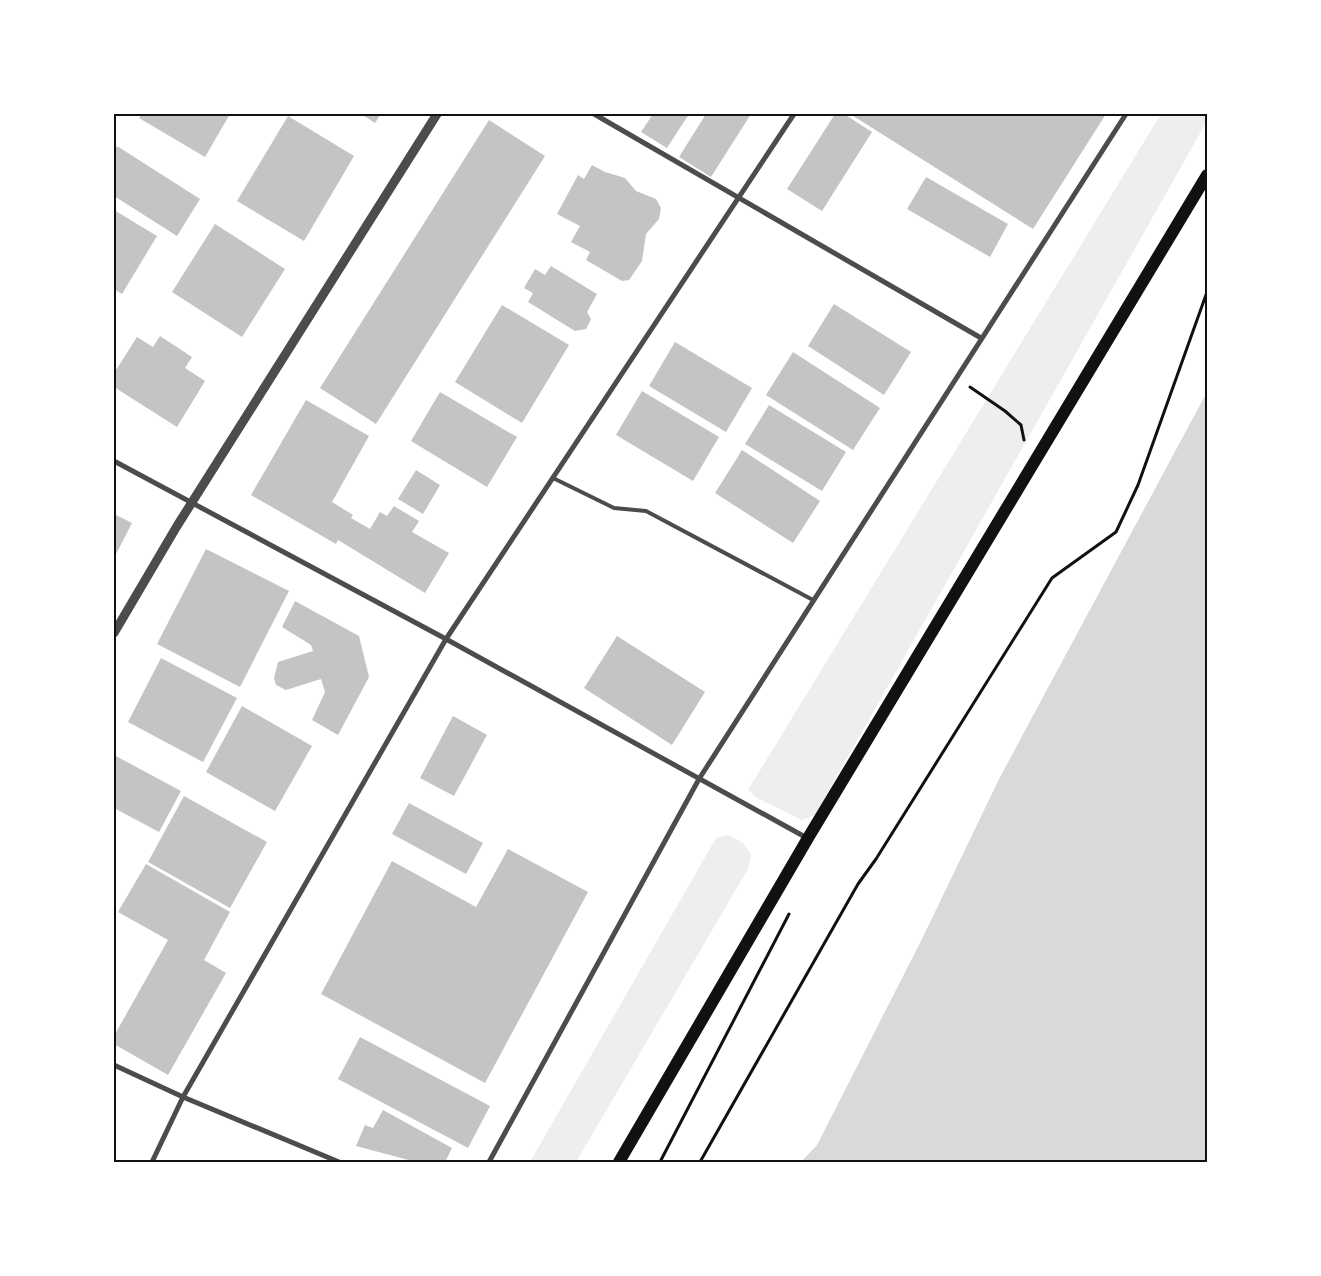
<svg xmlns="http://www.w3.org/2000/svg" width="1321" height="1276" font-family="'Archivo Narrow',sans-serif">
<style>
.green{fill:#eee}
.water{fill:#d9d9d9}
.building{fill:#c4c4c4}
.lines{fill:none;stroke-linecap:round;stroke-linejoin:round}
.path{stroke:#111;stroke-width:3}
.service{stroke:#4c4c4c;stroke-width:4}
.minor{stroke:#4c4c4c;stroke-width:5}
.tertiary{stroke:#4c4c4c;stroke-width:9}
.primary{stroke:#111;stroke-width:12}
.neatline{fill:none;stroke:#111;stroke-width:2}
</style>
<rect width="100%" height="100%" fill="#fff"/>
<!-- green -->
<g class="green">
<polygon points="1161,114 1207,114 1207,121 815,815 802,820 757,798 748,790"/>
<polygon points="729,835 743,843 751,854 748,869 576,1162 530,1162 716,838"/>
</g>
<!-- water -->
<polygon class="water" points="1207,392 1207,1162 801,1162 817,1145 922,939 999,779"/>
<!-- building -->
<g class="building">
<polygon points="142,114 230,114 205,157 139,118"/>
<polygon points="361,114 381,114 375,123"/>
<polygon points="653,114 689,114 667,148 641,132"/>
<polygon points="706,114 751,114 711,177 679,157"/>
<polygon points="835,114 844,114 872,132 822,211 787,189"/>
<polygon points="850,114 1106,114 1033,229"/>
<polygon points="288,116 354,156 304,241 237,201"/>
<polygon points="489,120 545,156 376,424 320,388"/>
<polygon points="117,146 200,199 177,236 114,196 114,152"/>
<polygon points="592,165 605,172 625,178 636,191 656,199 661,208 659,219 646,234 642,261 629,280 622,281 586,260 590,252 571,242 580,226 557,214 578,175 584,179"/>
<polygon points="926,177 1008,224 990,257 907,209"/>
<polygon points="114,210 157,236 122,294 114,289"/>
<polygon points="215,224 285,269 242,337 172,292"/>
<polygon points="551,266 597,294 587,312 591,319 586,329 575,331 528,302 533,293 524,288 535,269 545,275"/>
<polygon points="834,304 911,352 884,395 808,346"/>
<polygon points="502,305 569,345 522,423 455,382"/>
<polygon points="160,336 192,357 185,368 205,381 177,427 114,387 114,373 137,337 153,347"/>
<polygon points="675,342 752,388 726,432 649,386"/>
<polygon points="793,352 880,408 853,450 766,395"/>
<polygon points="642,391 719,437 693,481 616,435"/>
<polygon points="440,392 517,437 487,487 411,441"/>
<polygon points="306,400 369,436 332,502 353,515 351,518 370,529 380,512 387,516 394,506 419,521 412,532 449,553 425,593 338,540 336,544 251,495"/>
<polygon points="769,405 846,452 822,491 745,444"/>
<polygon points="742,450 820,501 793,543 715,493"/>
<polygon points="416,470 440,485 423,514 398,499"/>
<polygon points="114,514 132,523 114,558"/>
<polygon points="206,549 289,591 240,687 157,644"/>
<polygon points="295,601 359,636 369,677 338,735 312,720 325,692 321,679 286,690 276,685 274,678 278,662 313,651 311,645 282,627"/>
<polygon points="617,636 705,692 672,745 584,688"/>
<polygon points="161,658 237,698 203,762 128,722"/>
<polygon points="242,706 312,746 275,811 206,772"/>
<polygon points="453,716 487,735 454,796 420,778"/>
<polygon points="114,755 181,791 159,832 114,808"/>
<polygon points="184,796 267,842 230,908 148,862"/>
<polygon points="409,803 483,843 466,874 392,834"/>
<polygon points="508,849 588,892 485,1083 321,994 392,861 476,907"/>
<polygon points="146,864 230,912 204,960 226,973 168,1075 114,1044 114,1036 168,940 118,912"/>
<polygon points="360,1037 490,1106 468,1148 338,1079"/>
<polygon points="383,1110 452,1148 445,1162 416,1162 356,1146 365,1125 373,1128"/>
</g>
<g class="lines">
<!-- path -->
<g class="path">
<polyline points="970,387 1005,411 1021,425 1024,440"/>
<polyline points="660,1162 789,914"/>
<polyline points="700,1162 858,884 876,859 1052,578 1116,532 1138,485 1207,292"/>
</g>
<!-- service -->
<polyline class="service" points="553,478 614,508 646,511 813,600"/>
<!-- minor -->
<g class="minor">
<polyline points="594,114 981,338"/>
<polyline points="114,461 446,639 807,838"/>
<polyline points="114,1065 183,1097 339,1162"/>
<polyline points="152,1162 183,1097 446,639 794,114"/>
<polyline points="489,1162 699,779 1126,114"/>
</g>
<!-- tertiary -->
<polyline class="tertiary" points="114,633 177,526 437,114"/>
<!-- primary -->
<polyline class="primary" points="619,1162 808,838 1207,175"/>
</g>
<!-- border -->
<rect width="1321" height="1276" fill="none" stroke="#ffffff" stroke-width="230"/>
<rect x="115" y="115" width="1091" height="1046" class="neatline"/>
</svg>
